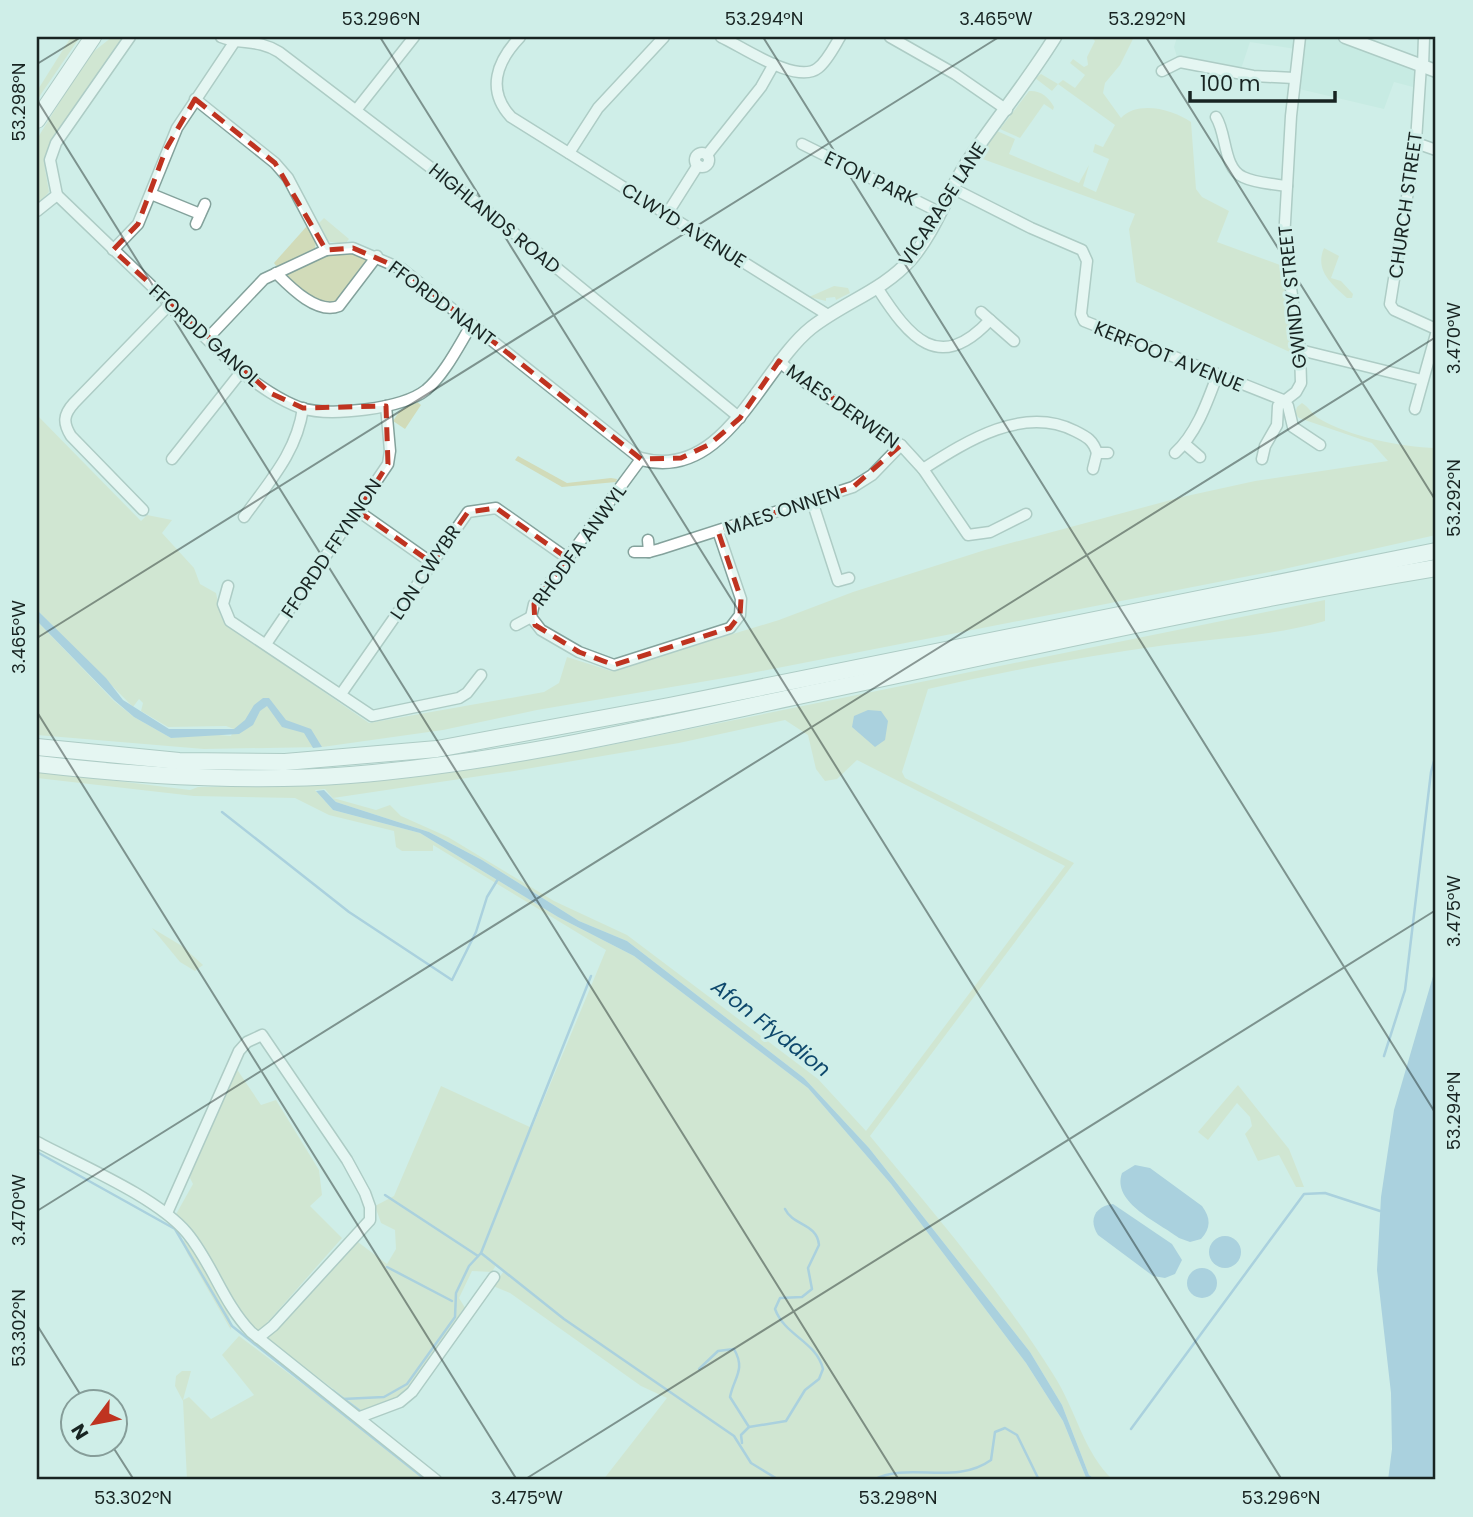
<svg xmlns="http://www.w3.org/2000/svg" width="1473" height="1517" font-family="Poppins,sans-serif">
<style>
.built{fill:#bde6dd}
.green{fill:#d1dbb9;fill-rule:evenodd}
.water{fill:#7dadd2}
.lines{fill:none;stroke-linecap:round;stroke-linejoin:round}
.stream{stroke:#7dadd2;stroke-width:2.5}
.minor-casing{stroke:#84a29c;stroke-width:13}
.tertiary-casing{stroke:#84a29c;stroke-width:15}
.primary-casing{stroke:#84a29c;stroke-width:18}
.minor{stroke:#fff;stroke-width:10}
.tertiary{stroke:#fff;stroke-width:12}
.primary{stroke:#fff;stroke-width:16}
.marked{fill:none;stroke:#bf3320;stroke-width:5;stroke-dasharray:14 9;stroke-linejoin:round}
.ticks{fill:none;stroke:#182422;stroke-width:2;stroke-opacity:0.45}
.labels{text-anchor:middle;stroke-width:6;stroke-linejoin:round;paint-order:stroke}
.street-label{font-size:19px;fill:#182422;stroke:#cfeee8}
.water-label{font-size:21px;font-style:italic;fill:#0e486c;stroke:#cfeee8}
.neatline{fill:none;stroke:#182422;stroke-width:2.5}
.ticks-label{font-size:18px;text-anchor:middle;fill:#182422}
</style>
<rect width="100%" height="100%" fill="#cfeee8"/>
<!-- built -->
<polygon class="built" points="1177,37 1340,37 1416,67 1413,87 1394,82 1384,109 1295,88 1302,50 1250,42 1241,69 1177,57 1174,47"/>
<!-- green -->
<g class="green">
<polygon points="71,37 80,37 37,100 37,91"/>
<polygon points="112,37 124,37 49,147 45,169 49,192 37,205 37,139 88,56"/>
<path d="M1091,37H1134L1120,65L1105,83L1103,93L1121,118C1137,100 1173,109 1191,122L1196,189L1202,197L1229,211L1217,242L1280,265L1291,313L1294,354L1136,282L1129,229L1135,214L977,157L997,131L1015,139L1009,154L1079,183L1089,165L1083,186L1096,192L1109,159L1093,152L1095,144L1103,147L1115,125L1058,84L1052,91L1035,78L1041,74L1058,84L1063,80L1075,88L1085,75L1070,63L1073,59L1084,67L1088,65L1087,57L1095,41Z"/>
<path d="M1029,91C1040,90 1049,97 1054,107L1053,110L1044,104L1020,138L1000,129Z"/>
<polygon points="324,218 349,239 345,244 325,241 316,226"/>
<polygon points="307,226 316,242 315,248 277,267 274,263"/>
<path d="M1324,248L1339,256L1331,278L1341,281L1353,294L1352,298H1347C1333,285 1314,271 1324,248Z"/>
<polygon points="337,252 355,253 367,261 334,303 321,303 288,279 287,274 310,260"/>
<polygon points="834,286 848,288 850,293 836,300 835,297 826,298 826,301 809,297"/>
<polygon points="416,401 421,405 405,429 393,421 399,412"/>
<path d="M1302,403C1309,407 1312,414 1318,418C1350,437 1400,447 1436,448V535L1275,571L736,676L537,710L443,730L322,747L204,749L37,735V621L114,701L134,717L171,738L208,734L231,736L234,729L226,726L168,727L141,711L143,703L139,699L133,707L37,610V415L141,521L147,515L172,520L162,533L194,568L200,584L216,593L221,615L227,625L369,723L544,692L559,683L567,657L611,671L779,620L853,592L985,550L1182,497L1255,481L1388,461L1372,443L1299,418L1295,414L1297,407Z"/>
<polygon points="518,456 567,483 611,478 617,479 616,482 562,487 515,460"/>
<path d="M1325,600V621C1273,636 1219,638 1166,645C1085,656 1007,671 928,689L902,772L905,778L1074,863L870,1136C934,1213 1000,1290 1053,1374C1076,1409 1083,1452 1113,1480H1096L1089,1475L1062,1405L1030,1352L869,1148L804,1078L627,941L579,921L482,860L429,832L336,802L325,789L315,790L333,810L420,833L558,917L634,956L808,1088L891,1184L1026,1363L1063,1421L1087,1480H603L667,1398L641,1386L510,1293L493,1286L504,1271L496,1265L492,1272L472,1271L459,1298L467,1311L405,1396L363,1412L267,1338L354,1239L387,1264L396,1249L395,1230L381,1223L375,1206L394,1196L441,1086L532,1128L606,950L433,845V851H402L396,847L394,831L329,815L295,798L194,796L37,778V771L190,790L198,787L333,785L471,769L601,747ZM785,720L808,735L816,769L825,781L837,779L857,760L1065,866L866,1131L818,1079L627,935L554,901L448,837L401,816L390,805L376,810L333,798L514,771L679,743Z"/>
<polygon points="152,928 182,946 203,965 195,971 180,962"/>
<polygon points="236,1068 261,1105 276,1100 319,1170 322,1195 310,1206 342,1238 259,1332 246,1320 175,1216 193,1184 190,1178 193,1164"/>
<polygon points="1238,1085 1289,1149 1304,1187 1296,1187 1279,1155 1258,1161 1245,1134 1252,1126 1250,1117 1237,1103 1208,1140 1198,1132"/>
<path d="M186,1240C198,1260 234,1309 231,1330L187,1253L182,1241Z"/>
<polygon points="239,1336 373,1437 425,1480 187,1480 183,1401 175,1386 176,1376 182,1371 191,1371 183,1400 189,1397 211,1419 254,1395 222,1355"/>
</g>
<!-- water -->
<g class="water">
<polygon points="37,610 106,678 123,700 169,729 234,729 245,720 254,705 263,698 269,698 286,720 311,729 322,747 313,748 304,733 282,727 267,706 260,711 253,725 239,734 171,738 134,717 114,700 37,621"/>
<polygon points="868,710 881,711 888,721 885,740 875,747 852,727 854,716"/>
<polygon points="324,790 336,802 429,832 482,860 579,921 627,941 804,1078 869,1148 1030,1352 1062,1405 1089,1475 1096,1480 1087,1480 1063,1421 1026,1363 891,1184 808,1088 634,956 558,917 420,833 333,810 316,791"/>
<polygon points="1436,966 1436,1480 1388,1480 1392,1449 1391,1393 1377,1270 1381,1197 1394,1110"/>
<path d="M1135,1165L1150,1168L1202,1206C1211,1218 1211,1228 1201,1239L1190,1242L1179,1238C1160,1223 1111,1203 1122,1173Z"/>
<path d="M1113,1204L1172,1244L1182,1260L1175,1274L1165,1278L1153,1276L1098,1235C1088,1220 1095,1206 1113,1204Z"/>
<circle cx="1225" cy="1252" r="16"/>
<circle cx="1202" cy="1283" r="15"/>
</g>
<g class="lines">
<!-- stream -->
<g class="stream">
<polyline points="222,812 349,912 452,980 476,932 487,897 498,879"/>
<polyline points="1384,1056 1405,990 1431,772 1436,754"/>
<polyline points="37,1152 175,1229 232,1326 426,1480"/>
<polyline points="385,1195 478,1256"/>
<polyline points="481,1253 564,1319 734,1436 751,1463 779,1480"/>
<polyline points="387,1267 452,1301"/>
<path d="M699,1369L718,1351L734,1349C746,1370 734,1377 730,1397L749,1427L741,1435L742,1443"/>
<polyline points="332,1390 360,1411"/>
<polyline points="343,1399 384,1397 407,1384 455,1317 456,1293 469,1266 481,1253 591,976"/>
<path d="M749,1427L786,1421L805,1390L819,1379L823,1369C816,1341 785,1336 775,1309L780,1298L802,1297L812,1289L808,1268L819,1245C817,1223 793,1226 785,1209"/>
<polyline points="1131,1429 1304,1194 1325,1193 1380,1211"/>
<path d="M873,1480C909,1461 955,1486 991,1460L995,1432L1005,1428L1017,1435L1039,1480"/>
</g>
<defs>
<g id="minor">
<path d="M221,37C242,45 258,39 279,52L481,206L740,418"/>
<path d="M520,37C497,61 486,90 511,117L828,315"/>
<path d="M721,37C743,47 797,85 818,68C827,61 834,47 840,37"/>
<polyline points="890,37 955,74 1007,110"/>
<polyline points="1421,65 1416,141 1390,304 1394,310 1436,329"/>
<polyline points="1423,66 1424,37"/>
<polyline points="1162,71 1180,62 1253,76 1294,78"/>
<polyline points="195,99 275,163 288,178 326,250 353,248 402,269 641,459 534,604 531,617 541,630 579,652 614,665 730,628 740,615 741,599 718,531"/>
<polyline points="357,109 414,37"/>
<path d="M1216,117C1227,134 1223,168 1243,177C1255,183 1273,184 1287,186"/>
<polyline points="1416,143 1436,150"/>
<polyline points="802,144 939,212"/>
<polyline points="569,153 598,108 664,37"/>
<circle cx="702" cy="160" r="7"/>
<polyline points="707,155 761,87 774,64"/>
<polyline points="952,188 1031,228 1082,250 1087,261 1081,314 1084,321 1283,400 1288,406 1293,427 1320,445"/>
<polyline points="151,194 200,214"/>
<path d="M57,195L241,372C260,386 279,400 301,408C330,417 402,409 426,390C445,374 459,345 472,324"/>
<polyline points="37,211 57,195 50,160 56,143 130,37"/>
<polyline points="667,214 698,165"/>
<polyline points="196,224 205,204"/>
<polyline points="113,250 138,224 177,128 235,41"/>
<path d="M276,273C290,287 317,315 339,306L377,256"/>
<path d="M878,289C909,337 939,375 990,320"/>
<polyline points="981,312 1014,341"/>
<polyline points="208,338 264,279 326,250"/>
<polyline points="1300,350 1422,380"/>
<polyline points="779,361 797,377 901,445 923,469 968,535 990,532 1026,514"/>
<polyline points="1415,409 1436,334"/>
<polyline points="1185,444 1200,457"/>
<path d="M1175,453C1196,434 1207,403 1217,376"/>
<polyline points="172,459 241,372"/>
<polyline points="1262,459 1265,446 1277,425 1278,406 1296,392 1301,383 1300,350 1284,240 1291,116 1300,37"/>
<path d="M923,469C967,441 1023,405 1075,431C1087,437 1093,440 1097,453"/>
<polyline points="1093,469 1097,453 1108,453"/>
<polyline points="812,501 838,581 849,578"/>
<path d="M143,510L71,436C63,423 63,415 74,403L170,304"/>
<polyline points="358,511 432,563"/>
<path d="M244,517C269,482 297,452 303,408"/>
<polyline points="648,540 649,552 660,549 853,487 872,475 901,445"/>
<polyline points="634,552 649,552"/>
<polyline points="228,586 223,604 230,621 372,716 459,698 467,693 481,675"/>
<polyline points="516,625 531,617"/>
<polyline points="266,644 388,464 390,451 386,406"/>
<polyline points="341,694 468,512 496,508 567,558"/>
<path d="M37,1142C80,1165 157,1197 187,1233C212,1263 223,1303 251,1332L436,1480"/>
<polyline points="167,1213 239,1051 247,1042 262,1035 347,1160 365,1193 370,1207 370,1220 273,1326 258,1338"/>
<polyline points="360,1417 400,1402 412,1392 494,1277"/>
</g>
<g id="tertiary">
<polyline points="1345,37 1436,71"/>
<path d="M641,459C725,482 760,369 811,328C844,302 883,291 911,259C936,230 948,190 970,158C998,117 1029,79 1055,37"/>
</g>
<g id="primary">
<polyline points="37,120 93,37"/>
<polyline points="37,747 179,761 285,762 437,749 669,706 1436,551"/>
<path d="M37,764C140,776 247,783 350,775C511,762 670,723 827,690C1030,647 1232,602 1436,568"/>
</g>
</defs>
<!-- minor casing -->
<use href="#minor" class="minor-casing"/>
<!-- tertiary casing -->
<use href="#tertiary" class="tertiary-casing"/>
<!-- primary casing -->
<use href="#primary" class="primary-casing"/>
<!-- minor -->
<use href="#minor" class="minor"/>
<!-- tertiary -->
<use href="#tertiary" class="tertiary"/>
<!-- primary -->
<use href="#primary" class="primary"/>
</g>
<!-- marked area -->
<path d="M0 0H1473V1517H0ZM195,99L275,163L326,250L353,248L402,269L641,459L681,458L710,444L740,418L779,361L901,445L853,487L718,531L741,599L740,615L730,628L614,665L579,652L535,625L534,604L567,558L496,508L468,512L432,563L358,511L388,464L386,406L303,408L270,393L113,250L138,224L166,149Z" fill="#cfeee8" fill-opacity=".55" fill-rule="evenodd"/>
<path class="marked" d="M195,99L275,163L326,250L353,248L402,269L641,459L681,458L710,444L740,418L779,361L901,445L853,487L718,531L741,599L740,615L730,628L614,665L579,652L535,625L534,604L567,558L496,508L468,512L432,563L358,511L388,464L386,406L303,408L270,393L113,250L138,224L166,149Z"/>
<!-- ticks -->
<path class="ticks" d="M380,37L1282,1480M763,37L1436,1114M1146,37L1436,501M37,64L81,37M37,100L899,1480M37,638L999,37M37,712L517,1480M37,1211L1436,337M37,1325L85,1402M111,1444L134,1480M524,1480L1436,910"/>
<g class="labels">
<!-- street labels -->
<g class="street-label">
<text transform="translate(871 178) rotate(26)" y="7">ETON PARK</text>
<text transform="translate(942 204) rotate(-57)" y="7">VICARAGE LANE</text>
<text transform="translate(1405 205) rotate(-82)" y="7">CHURCH STREET</text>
<text transform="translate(495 218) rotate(39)" y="7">HIGHLANDS ROAD</text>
<text transform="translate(684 225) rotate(32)" y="7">CLWYD AVENUE</text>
<text transform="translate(1292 297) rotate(-96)" y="7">GWINDY STREET</text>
<text transform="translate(442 303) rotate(37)" y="7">FFORDD NANT</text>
<text transform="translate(205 335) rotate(42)" y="7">FFORDD GANOL</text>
<text transform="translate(1169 356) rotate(22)" y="7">KERFOOT AVENUE</text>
<text transform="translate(843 406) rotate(35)" y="7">MAES DERWEN</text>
<text transform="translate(782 510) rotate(-18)" y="7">MAES ONNEN</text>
<text transform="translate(579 545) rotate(-54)" y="7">RHODFA ANWYL</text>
<text transform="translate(331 548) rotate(-56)" y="7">FFORDD FFYNNON</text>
<text transform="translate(425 572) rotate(-56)" y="7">LON CWYBR</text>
</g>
<!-- water labels -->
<g class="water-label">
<text transform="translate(771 1028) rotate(38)" y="7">Afon Ffyddion</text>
</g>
</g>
<!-- border -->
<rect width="1473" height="1517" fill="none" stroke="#cfeee8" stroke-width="77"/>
<!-- north arrow -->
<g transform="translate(94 1423) rotate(238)"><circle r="33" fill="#cfeee8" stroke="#869d99" stroke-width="2"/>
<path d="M0-5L12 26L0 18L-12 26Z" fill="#bf3320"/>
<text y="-10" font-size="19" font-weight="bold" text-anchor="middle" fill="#182422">N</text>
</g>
<!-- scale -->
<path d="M1190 91v10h145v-10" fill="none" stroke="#182422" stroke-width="3.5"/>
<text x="1200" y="91" font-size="21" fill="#182422" stroke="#cfeee8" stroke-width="5" paint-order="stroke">100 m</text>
<rect x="38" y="38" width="1396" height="1440" class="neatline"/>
<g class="ticks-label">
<text x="381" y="25">53.296°N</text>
<text x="764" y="25">53.294°N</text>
<text x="996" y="25">3.465°W</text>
<text x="1147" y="25">53.292°N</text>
<text transform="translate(19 102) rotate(-90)" y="6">53.298°N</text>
<text transform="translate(1454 338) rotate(-90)" y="6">3.470°W</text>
<text transform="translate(1454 498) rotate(-90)" y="6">53.292°N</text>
<text transform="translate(19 637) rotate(-90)" y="6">3.465°W</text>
<text transform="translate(1454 911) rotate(-90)" y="6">3.475°W</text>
<text transform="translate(1454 1111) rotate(-90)" y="6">53.294°N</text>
<text transform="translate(19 1210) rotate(-90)" y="6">3.470°W</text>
<text transform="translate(19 1328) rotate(-90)" y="6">53.302°N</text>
<text x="133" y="1504">53.302°N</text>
<text x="527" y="1504">3.475°W</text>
<text x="898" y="1504">53.298°N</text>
<text x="1281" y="1504">53.296°N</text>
</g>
</svg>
